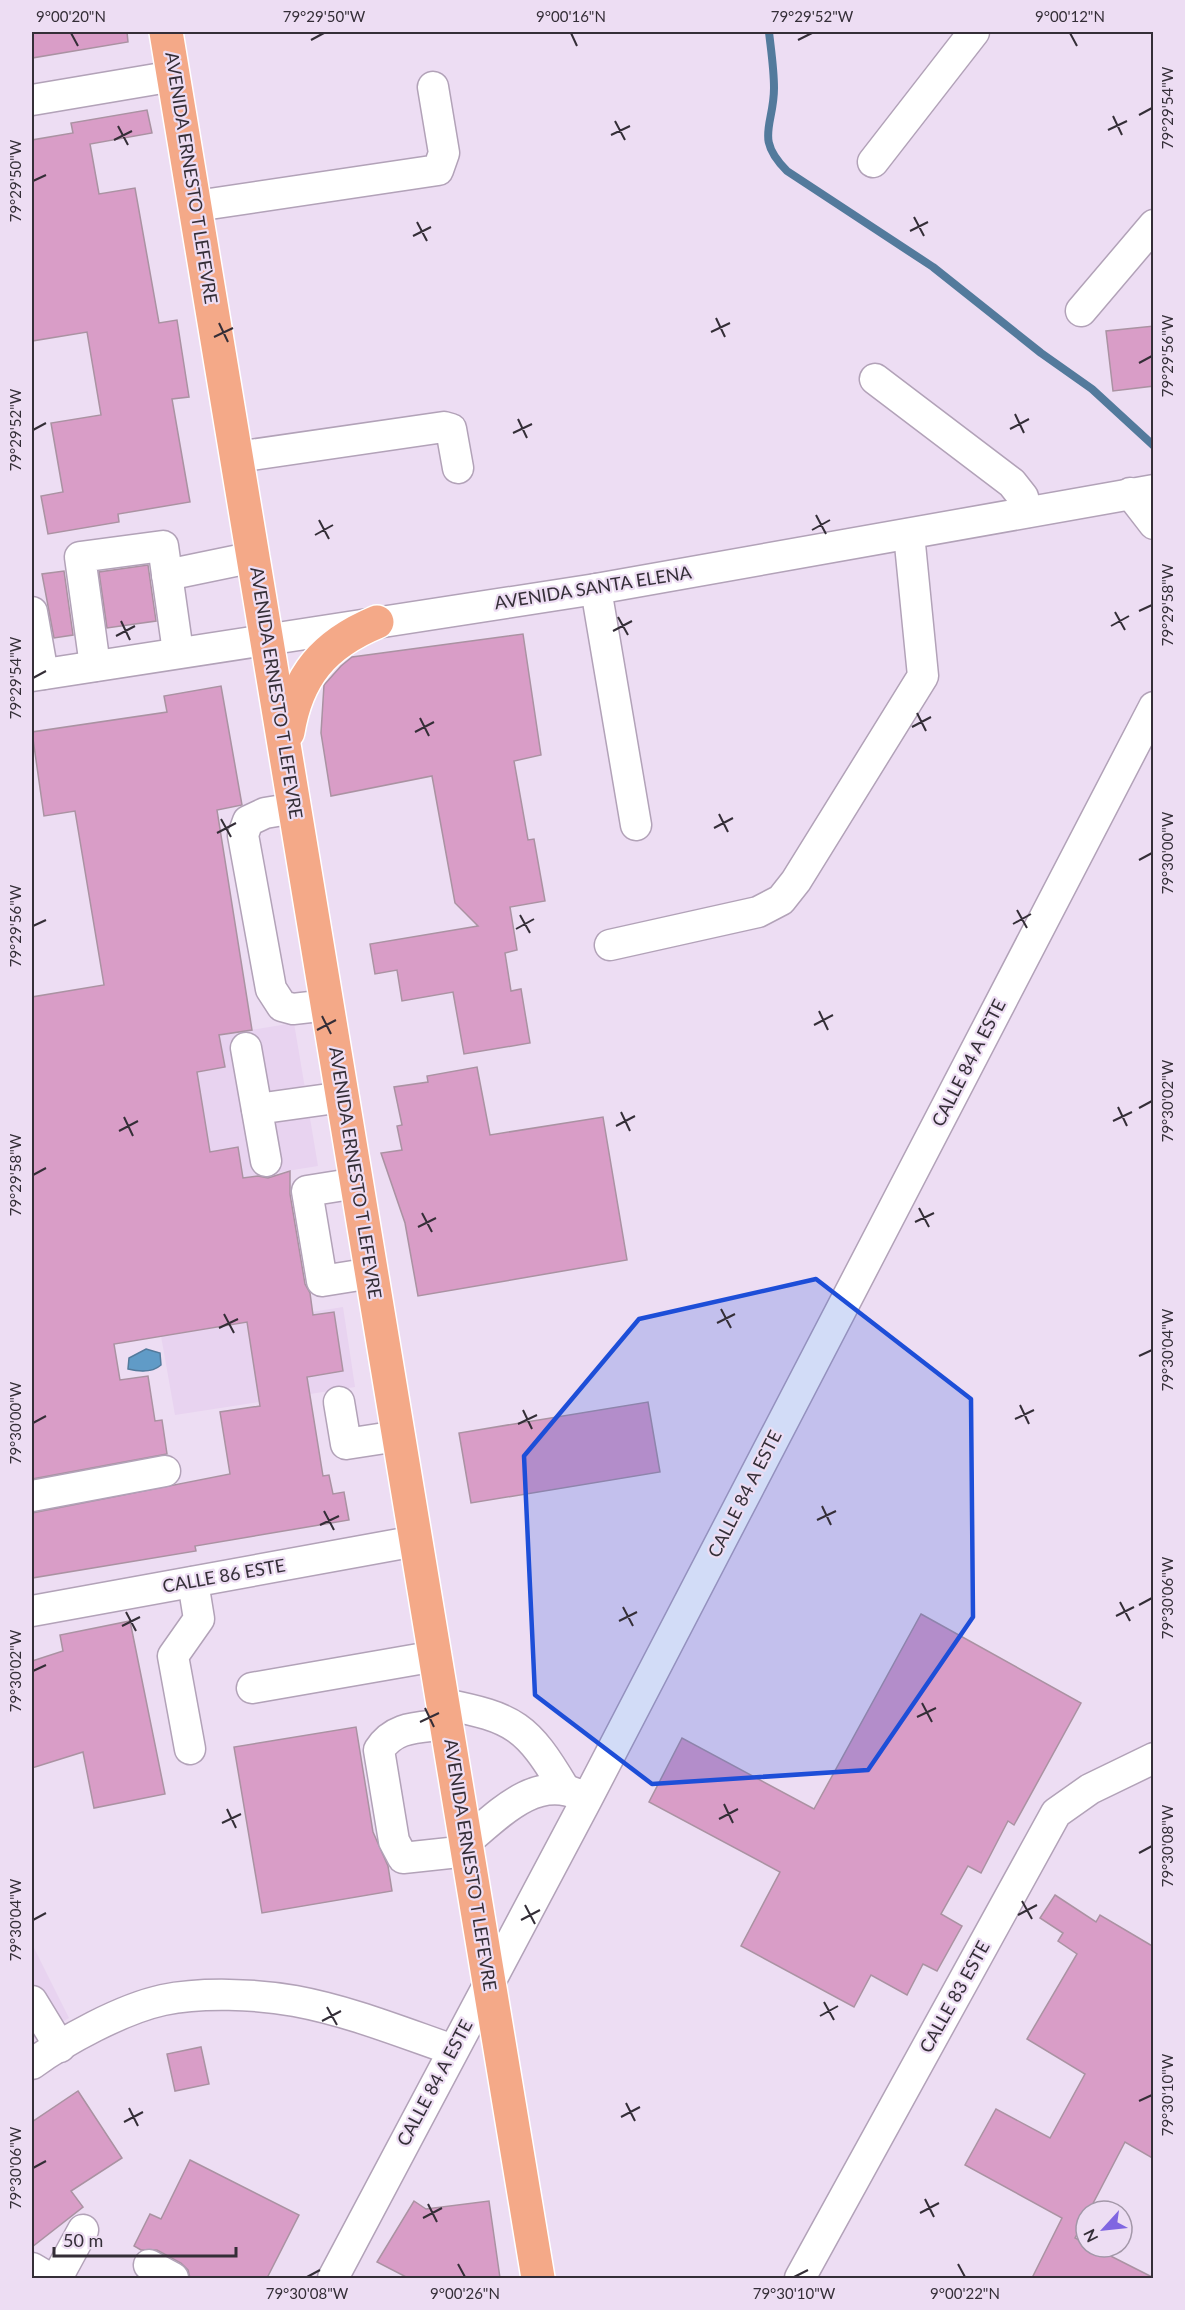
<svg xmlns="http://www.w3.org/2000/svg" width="1185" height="2310" font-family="Lato,sans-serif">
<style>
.built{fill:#e8d3f0}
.water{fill:#609bc7;stroke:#537a9c;stroke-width:1.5}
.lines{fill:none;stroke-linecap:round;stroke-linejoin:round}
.stream{stroke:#537a9c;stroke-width:8}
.building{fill:#d99dc7;stroke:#aa92a2;stroke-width:1.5}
.minor-casing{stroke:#b2a2b8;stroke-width:33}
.major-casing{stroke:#fff;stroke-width:36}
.minor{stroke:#fff;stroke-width:30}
.major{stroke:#f4a988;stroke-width:33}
.marked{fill:#1d4ed8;fill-opacity:0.2;stroke:#1d4ed8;stroke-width:4.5;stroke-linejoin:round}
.ticks{fill:none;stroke:#342e37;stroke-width:2}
.labels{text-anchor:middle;stroke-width:4.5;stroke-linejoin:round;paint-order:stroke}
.street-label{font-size:18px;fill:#342e37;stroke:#edddf3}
.neatline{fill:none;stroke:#342e37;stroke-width:2}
.ticks-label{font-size:15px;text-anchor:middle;fill:#342e37}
</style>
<rect width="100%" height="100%" fill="#edddf3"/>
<!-- built -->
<g class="built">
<polygon points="294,1023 318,1166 139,1195 114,1052"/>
<polygon points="343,1307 355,1387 175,1415 161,1336"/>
<polygon points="32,1944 69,2018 32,2040"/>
</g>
<!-- water -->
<path class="water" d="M146,1349L160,1353L161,1365C152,1373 140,1372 128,1369L129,1358Z"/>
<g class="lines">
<!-- stream -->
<path class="stream" d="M769,32C771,50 774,69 774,88C774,126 754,138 787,171L933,267L1041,353L1092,389L1154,446"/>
</g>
<!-- building -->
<g class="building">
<polygon points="32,32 127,32 128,42 32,58"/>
<polygon points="147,110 152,133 90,144 99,194 135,188 159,323 177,320 189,397 172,399 190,502 118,514 119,522 48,534 41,496 63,492 51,423 101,415 87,332 32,341 32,140 73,133 71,123"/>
<polygon points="1154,326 1154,386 1113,391 1106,331"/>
<polygon points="148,565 156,621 107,628 99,572"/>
<polygon points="64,571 73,635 54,638 42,574"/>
<polygon points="523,634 541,755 514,761 528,840 534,839 545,901 510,907 517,950 505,953 511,991 521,989 530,1043 464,1054 453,992 402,1001 397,970 375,974 370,944 478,926 455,903 432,776 331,796 321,733 324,685 341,666 352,657"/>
<polygon points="221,686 242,805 217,810 252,1030 219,1035 225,1067 197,1072 210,1152 238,1147 243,1178 258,1176 268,1178 290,1171 290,1194 305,1284 310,1293 313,1315 334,1312 343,1371 307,1377 323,1476 329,1475 333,1494 344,1492 349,1520 195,1546 196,1551 32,1578 32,1513 230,1474 220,1412 260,1406 247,1322 114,1344 120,1380 148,1376 155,1421 162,1420 167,1454 32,1479 32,997 104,985 75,811 44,816 32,732 167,712 164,696"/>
<polygon points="477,1067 490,1135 603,1117 627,1260 418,1296 405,1223 381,1153 402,1150 397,1126 402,1125 394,1087 428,1082 427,1076"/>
<polygon points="648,1402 660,1472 471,1503 459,1433"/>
<polygon points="921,1614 1081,1703 1014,1825 1008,1821 981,1873 968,1866 941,1914 962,1926 937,1971 923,1964 907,1995 871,1975 854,2007 741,1946 780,1872 649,1802 682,1738 814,1809"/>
<polygon points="130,1621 165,1794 94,1808 83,1752 32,1768 32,1661 63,1651 60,1635"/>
<polygon points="356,1727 373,1832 388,1866 392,1891 262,1913 234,1747"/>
<polygon points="1055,1895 1096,1922 1100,1915 1154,1947 1154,2159 1125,2142 1089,2211 1086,2211 1086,2217 1075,2238 1086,2244 1086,2247 1093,2247 1154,2278 1032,2278 1062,2218 965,2165 996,2109 1050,2138 1085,2074 1027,2039 1077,1954 1058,1941 1063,1933 1040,1918"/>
<polygon points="201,2047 209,2084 175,2091 167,2054"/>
<polygon points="78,2091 122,2158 71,2191 83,2207 32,2247 32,2122"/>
<polygon points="190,2160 299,2215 267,2278 190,2278 188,2270 181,2263 157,2250 141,2250 134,2246 150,2214 161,2219"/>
<polygon points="414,2201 426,2209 489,2201 500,2278 408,2278 377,2262"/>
</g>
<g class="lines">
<defs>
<g id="minor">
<polyline points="32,100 174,76"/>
<polyline points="873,162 974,32"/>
<polyline points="196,206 438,170 444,153 433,87"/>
<polyline points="1081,311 1154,225"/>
<polyline points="875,379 1012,483 1023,497 1027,512"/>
<polyline points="237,457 444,427 451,429 458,468"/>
<polyline points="1130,493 1154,524"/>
<polyline points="167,575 254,557"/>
<polyline points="596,589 636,825"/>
<polyline points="32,612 43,674"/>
<polyline points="95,666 80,557 163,546 178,652"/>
<polyline points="32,676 596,589 1154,490"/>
<polyline points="295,808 265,813 248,821 243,835 271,989 282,1006 293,1009 328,1005"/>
<polyline points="610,945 758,912 781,900 796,881 923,676 909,534"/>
<polyline points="246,1048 266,1161"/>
<polyline points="257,1109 343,1097"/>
<polyline points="357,1183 307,1191 322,1281 372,1273"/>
<polyline points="339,1402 346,1444 398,1436"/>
<polyline points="32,1496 165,1471"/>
<polyline points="32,1611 416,1541"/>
<polyline points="252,1688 436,1656"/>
<path d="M444,1704C515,1718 527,1726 564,1788"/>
<path d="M447,1724C420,1728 395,1725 379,1750L394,1841L403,1858L468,1851"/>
<polyline points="190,1749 173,1656 199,1619 193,1582"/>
<path d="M467,1841C498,1815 536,1774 579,1795"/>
<polyline points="32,2001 60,2047"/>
<path d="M32,2064C65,2040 122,2009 163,2000C201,1992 257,1994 295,2001C349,2011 401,2032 453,2050"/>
<polyline points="149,2265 173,2278"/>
<polyline points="32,2268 49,2278"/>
<polyline points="57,2278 83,2230"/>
<polyline points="333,2278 587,1799 1154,707"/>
<polyline points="800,2278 1056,1813 1090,1789 1154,1758"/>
</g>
<g id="major">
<polyline points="166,32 538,2278"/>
<path d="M288,732C297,676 324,644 377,622"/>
</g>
</defs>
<!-- minor casing -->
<use href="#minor" class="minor-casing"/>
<!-- major casing -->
<use href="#major" class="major-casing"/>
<!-- minor -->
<use href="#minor" class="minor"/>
<!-- major -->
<use href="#major" class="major"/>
</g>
<!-- marked area -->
<path class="marked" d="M816,1279L971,1399L973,1617L868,1770L652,1784L535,1695L524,1456L639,1319Z"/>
<!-- ticks -->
<path class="ticks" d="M71,33L78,46M571,33L577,46M1070,33L1077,46M311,40L324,33M798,40L812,33M1139,115L1152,108M1113,116L1122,135M615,121L625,140M118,126L128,145M1108,130L1127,121M611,135L630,126M114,140L132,131M33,181L46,175M914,217L924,236M417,222L427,241M910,231L928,222M413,236L431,227M716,318L725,337M219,323L228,342M711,332L730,323M214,337L233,328M1139,363L1152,356M1015,414L1024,433M518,419L527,438M1010,429L1029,419M33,430L46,423M513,433L532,424M816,515L826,534M319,520L329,539M812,530L830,520M315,535L333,525M1139,611L1152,605M1115,612L1125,630M618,617L628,635M121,621L130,640M1111,626L1129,616M613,631L632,621M116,636L135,626M33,678L46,671M917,713L926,731M420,718L429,736M912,727L931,717M415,732L434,722M719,814L728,832M221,819L231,837M714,828L733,818M217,833L236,823M1139,860L1152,853M1017,910L1027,928M520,915L530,933M1013,924L1031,914M33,926L46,920M516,929L534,919M819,1011L828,1030M322,1016L331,1034M814,1025L833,1015M317,1030L336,1020M1118,1107L1127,1126M1139,1108L1152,1101M621,1112L630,1131M124,1117L133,1136M1113,1121L1132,1112M616,1126L635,1116M119,1131L138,1121M33,1175L46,1168M919,1208L929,1227M422,1213L432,1232M915,1222L934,1213M418,1227L436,1218M721,1309L731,1328M224,1314L234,1333M717,1323L735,1314M219,1328L238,1319M1139,1356L1152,1350M1020,1405L1029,1424M523,1410L532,1429M1015,1419L1034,1410M33,1423L46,1416M518,1424L537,1415M822,1506L831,1525M324,1511L334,1530M817,1520L836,1511M320,1525L339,1516M1120,1602L1130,1621M1139,1605L1152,1598M623,1607L633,1626M126,1612L136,1631M1116,1616L1134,1607M619,1621L637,1612M122,1626L140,1617M33,1671L46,1665M922,1703L932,1722M425,1708L434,1727M917,1717L936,1708M420,1722L439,1713M724,1804L733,1823M227,1809L236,1828M719,1819L738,1809M222,1823L241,1814M1139,1853L1152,1846M1022,1901L1032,1919M525,1905L535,1924M1018,1915L1037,1905M33,1920L46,1913M521,1920L540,1910M824,2002L834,2020M327,2007L337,2025M820,2016L838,2006M322,2021L341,2011M1139,2101L1152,2095M626,2103L635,2121M129,2108L138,2126M621,2117L640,2107M124,2122L143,2112M33,2168L46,2161M925,2199L934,2217M428,2204L437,2222M920,2213L939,2203M423,2218L442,2208M458,2264L465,2277M958,2264L965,2277M307,2277L320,2270M794,2277L808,2270"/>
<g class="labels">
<!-- street labels -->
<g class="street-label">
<text transform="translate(191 178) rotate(81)" y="6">AVENIDA ERNESTO T LEFEVRE</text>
<text transform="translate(593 588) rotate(-9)" y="6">AVENIDA SANTA ELENA</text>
<text transform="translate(276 693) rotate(81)" y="6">AVENIDA ERNESTO T LEFEVRE</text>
<text transform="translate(969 1063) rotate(-63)" y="6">CALLE 84 A ESTE</text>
<text transform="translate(355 1173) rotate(81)" y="6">AVENIDA ERNESTO T LEFEVRE</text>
<text transform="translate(745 1494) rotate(-63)" y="6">CALLE 84 A ESTE</text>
<text transform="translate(224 1576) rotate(-10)" y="6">CALLE 86 ESTE</text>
<text transform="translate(470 1865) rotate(81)" y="6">AVENIDA ERNESTO T LEFEVRE</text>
<text transform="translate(955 1997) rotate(-61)" y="6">CALLE 83 ESTE</text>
<text transform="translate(435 2083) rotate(-62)" y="6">CALLE 84 A ESTE</text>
</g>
</g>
<!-- border -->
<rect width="1185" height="2310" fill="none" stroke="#edddf3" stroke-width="66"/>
<!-- north arrow -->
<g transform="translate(1104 2229) rotate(243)"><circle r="28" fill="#edddf3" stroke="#a397a8" stroke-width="1.5"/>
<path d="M0-4.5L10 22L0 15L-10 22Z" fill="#8066e1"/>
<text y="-9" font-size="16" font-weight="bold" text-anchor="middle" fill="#342e37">N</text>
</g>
<!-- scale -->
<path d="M54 2247v9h182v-9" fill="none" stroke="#342e37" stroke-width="3"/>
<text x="63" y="2247" font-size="18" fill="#342e37" stroke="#edddf3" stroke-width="4.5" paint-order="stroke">50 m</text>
<rect x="33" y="33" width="1119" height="2244" class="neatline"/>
<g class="ticks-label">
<text x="71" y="22">9°00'20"N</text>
<text x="324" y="22">79°29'50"W</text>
<text x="571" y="22">9°00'16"N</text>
<text x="812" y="22">79°29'52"W</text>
<text x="1070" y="22">9°00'12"N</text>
<text transform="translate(1168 108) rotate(-90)" y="5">79°29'54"W</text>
<text transform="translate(16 181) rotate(-90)" y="5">79°29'50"W</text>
<text transform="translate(1168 356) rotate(-90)" y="5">79°29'56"W</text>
<text transform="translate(16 430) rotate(-90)" y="5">79°29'52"W</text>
<text transform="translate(1168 605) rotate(-90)" y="5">79°29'58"W</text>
<text transform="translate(16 678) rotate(-90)" y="5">79°29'54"W</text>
<text transform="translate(1168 853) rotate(-90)" y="5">79°30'00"W</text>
<text transform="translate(16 926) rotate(-90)" y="5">79°29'56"W</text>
<text transform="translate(1168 1101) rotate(-90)" y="5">79°30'02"W</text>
<text transform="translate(16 1175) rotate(-90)" y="5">79°29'58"W</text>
<text transform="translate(1168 1350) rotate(-90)" y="5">79°30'04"W</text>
<text transform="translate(16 1423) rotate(-90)" y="5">79°30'00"W</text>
<text transform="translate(1168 1598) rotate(-90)" y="5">79°30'06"W</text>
<text transform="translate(16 1671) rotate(-90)" y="5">79°30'02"W</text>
<text transform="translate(1168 1846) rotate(-90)" y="5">79°30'08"W</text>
<text transform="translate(16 1920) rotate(-90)" y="5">79°30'04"W</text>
<text transform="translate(1168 2095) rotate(-90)" y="5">79°30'10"W</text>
<text transform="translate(16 2168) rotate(-90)" y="5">79°30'06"W</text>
<text x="307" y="2299">79°30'08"W</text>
<text x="465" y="2299">9°00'26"N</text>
<text x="794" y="2299">79°30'10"W</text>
<text x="965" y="2299">9°00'22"N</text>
</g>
</svg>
